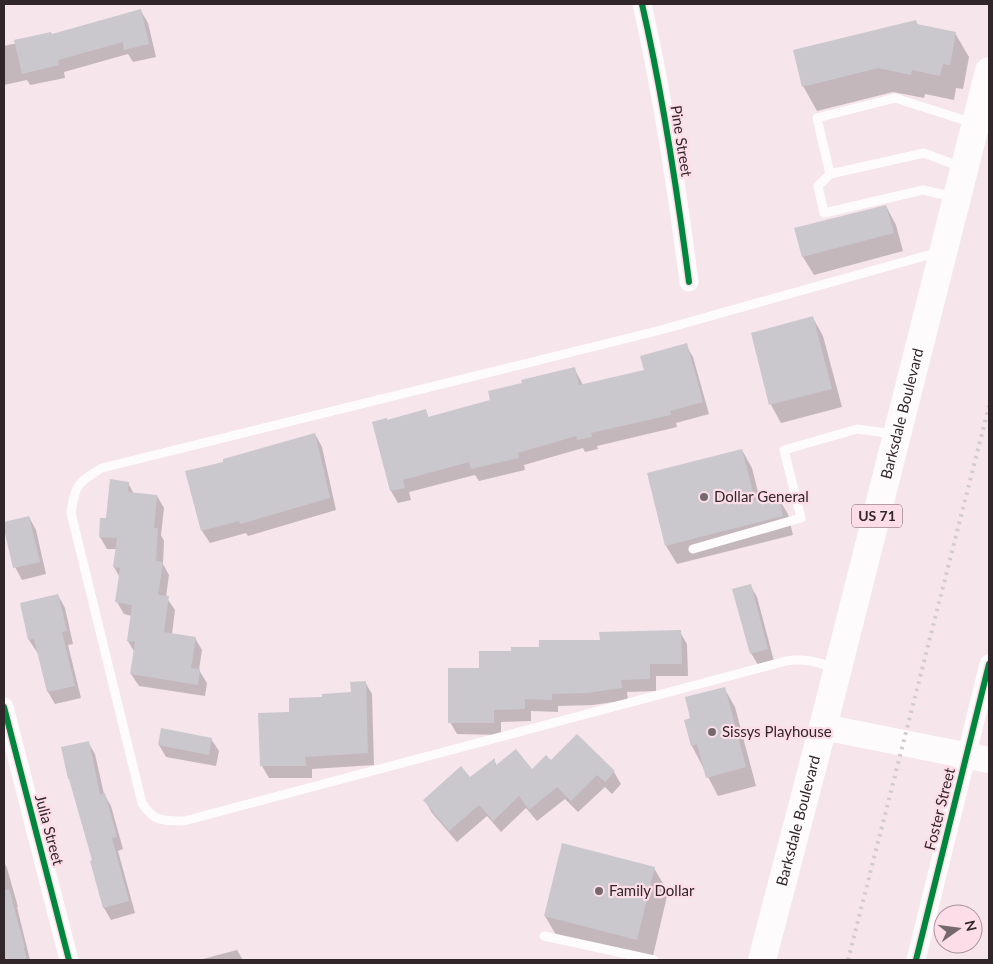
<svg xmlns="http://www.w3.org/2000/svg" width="993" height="964" font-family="Lato,sans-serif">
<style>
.shadow{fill:#0003}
.building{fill:#cac8cd}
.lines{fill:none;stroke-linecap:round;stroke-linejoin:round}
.lane{stroke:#fefbfc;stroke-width:9}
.street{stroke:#fefbfc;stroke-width:19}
.secondary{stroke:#fefbfc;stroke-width:26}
.primary{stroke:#fefbfc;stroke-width:28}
.rail{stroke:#d1cccd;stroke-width:4;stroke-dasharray:2.5 5;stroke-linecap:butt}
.cycleway-casing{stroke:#fddee8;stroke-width:9}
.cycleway{stroke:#00873e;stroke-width:6}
.poi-dot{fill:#76696e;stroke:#fddee8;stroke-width:2}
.labels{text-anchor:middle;stroke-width:4.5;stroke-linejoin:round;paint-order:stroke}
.shield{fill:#fddee8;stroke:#6e5d63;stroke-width:1}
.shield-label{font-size:14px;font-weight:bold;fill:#31262a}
.street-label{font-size:15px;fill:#31262a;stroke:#fddee8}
.poi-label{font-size:15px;fill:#31262a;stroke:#fddee8;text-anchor:start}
</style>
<rect width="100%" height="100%" fill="#f6e5eb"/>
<!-- shadow -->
<g class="shadow">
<polygon points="141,11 148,23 156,57 133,62 128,54 64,72 65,78 30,85 27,80 4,85 4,46 52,35"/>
<polygon points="916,21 918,25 955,33 969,57 963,89 956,88 954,100 925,94 924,98 893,92 817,111 803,86"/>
<polygon points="886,206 896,225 903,251 814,275 803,257 795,229"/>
<polygon points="813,318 823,336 842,407 781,423 771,405"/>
<polygon points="686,345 693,357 709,414 676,423 677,427 597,446 598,449 585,452 583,448 524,465 525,470 479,481 475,475 409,492 411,500 398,503 391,491 373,423 387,421 425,410 429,418 491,401 523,384 574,368 583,385 645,371"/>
<polygon points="315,434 322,447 336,510 248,536 246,533 210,543 202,531 225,462"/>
<polygon points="742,450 752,468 760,500 777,496 788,514 793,535 677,564 666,546"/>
<polygon points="128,483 134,494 157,496 164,508 161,535 164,541 163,564 169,575 166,597 175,610 172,634 195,638 202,650 199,670 207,683 205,696 139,686 131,674 135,653 128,641 132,616 124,614 117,602 120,578 114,567 116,549 107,549 100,537 107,519"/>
<polygon points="29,517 36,530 46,574 22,580 15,567 4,524"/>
<polygon points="750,585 757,597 774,661 758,665 751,653"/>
<polygon points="58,595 65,608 73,644 68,645 81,698 55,704 48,692 38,651 37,652 29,640"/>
<polygon points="680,632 687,644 688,676 656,676 656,691 627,692 628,700 593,705 558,706 558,712 531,711 531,721 501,722 501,735 457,734 450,722 480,669 513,652"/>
<polygon points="365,682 372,694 374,765 312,769 312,778 269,778 262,766 259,715 291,713 323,698 352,693"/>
<polygon points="724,688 735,707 756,786 718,796 692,746 692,719"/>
<polygon points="577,736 614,772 621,784 612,794 605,787 578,812 565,799 537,821 526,808 501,832 487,816 457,842 432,813 425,801 470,778 494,760 497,766 532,771 551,762"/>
<polygon points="211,739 219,751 216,766 166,757 159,745"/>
<polygon points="88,742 95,754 104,794 111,806 123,849 118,851 135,913 111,920 104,908 93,861"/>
<polygon points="4,862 7,868 18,907 17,907 30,960 4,960"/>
<polygon points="654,868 668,892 652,960 559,940 545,916"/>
<polygon points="237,950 243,960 199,960"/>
</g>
<!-- building -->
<g class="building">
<polygon points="141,9 149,44 124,50 123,42 58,60 59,65 22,74 14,40 51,32 52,34"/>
<polygon points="916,20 917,24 956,32 950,65 943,64 940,76 912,70 911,75 878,68 802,87 793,50"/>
<polygon points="886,205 894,233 802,257 794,228"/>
<polygon points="813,316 832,389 769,405 751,333"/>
<polygon points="687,343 703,402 670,411 671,415 591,433 592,437 577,440 576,436 518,453 519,458 471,469 469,462 403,480 405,488 390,491 372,422 387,418 387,420 426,409 428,417 490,400 488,391 522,383 521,380 575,367 579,385 644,370 640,356"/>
<polygon points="315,433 330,498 240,524 239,521 201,531 185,471 223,462 223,459"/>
<polygon points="742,449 755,500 778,494 783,516 665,546 647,473"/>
<polygon points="110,479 129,482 128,492 157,495 154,528 158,528 156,561 163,562 158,595 169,596 164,632 196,637 191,668 200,669 198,685 130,674 135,642 127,641 132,605 115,602 120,568 113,567 117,538 99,537 100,518 106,518"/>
<polygon points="29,516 40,562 13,568 4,529 4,522"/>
<polygon points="751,584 768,649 750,654 732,589"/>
<polygon points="58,594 67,631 62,632 75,686 47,692 34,639 28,640 20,603"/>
<polygon points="681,630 682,664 650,664 650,679 621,680 622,688 586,693 552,694 552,700 525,699 525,709 494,710 494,723 448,723 448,668 479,668 479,651 511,651 511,647 539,647 539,640 600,640 599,632"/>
<polygon points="366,681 368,753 305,757 306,766 260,766 258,713 289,712 289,698 322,697 322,694 351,692 350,682"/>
<polygon points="725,687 746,767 706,778 697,744 691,746 684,720 690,718 685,697"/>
<polygon points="161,728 212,738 209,755 158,745"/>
<polygon points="577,734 615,771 605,782 597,775 571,801 557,787 529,810 519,796 493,821 479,805 449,831 423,800 461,766 470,777 495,758 495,766 516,749 532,769 546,755 551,760"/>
<polygon points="89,741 100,794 105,793 117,837 112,838 129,901 103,908 90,861 92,860 69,779 68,779 61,747"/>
<polygon points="562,843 655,867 637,940 544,916"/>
<polygon points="9,889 25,948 24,948 27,960 4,960 4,890"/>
</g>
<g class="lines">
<!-- lane -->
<g class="lane">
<polyline points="961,167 924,153 830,174 817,118 895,98 973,123"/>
<polyline points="830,174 818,186 824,213 923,190 954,197"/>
<polyline points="693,549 801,518 784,450 857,429 894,434"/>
<path d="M835,668C817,662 806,658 786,661L184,821C163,821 154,822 142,803L71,513C75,485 77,483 102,468L657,331L939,252"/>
<polyline points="544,936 654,960"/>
</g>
<!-- street -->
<g class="street">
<path d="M642,4C663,96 677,189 689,282"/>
<polyline points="4,707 69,960"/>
<polyline points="916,960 989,664"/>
</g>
<!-- secondary -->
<polyline class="secondary" points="823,727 989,760"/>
<!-- primary -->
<path class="primary" id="s1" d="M762,960L823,727L989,71"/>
<!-- rail -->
<polyline class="rail" points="848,960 989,406"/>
<defs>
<g id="cycleway">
<path d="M642,4C663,96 677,189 689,282"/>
<polyline points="4,707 69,960"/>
<polyline points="916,960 989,664"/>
</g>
</defs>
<!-- cycleway casing -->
<use href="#cycleway" class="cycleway-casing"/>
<!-- cycleway -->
<use href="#cycleway" class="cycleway"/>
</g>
<!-- markers -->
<g class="poi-dot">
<circle cx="704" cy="497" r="5"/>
<circle cx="712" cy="732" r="5"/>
<circle cx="599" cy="891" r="5"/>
</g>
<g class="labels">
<!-- shield labels -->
<rect class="shield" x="852" y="504.5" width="50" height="23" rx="4"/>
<g class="shield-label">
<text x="877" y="521">US 71</text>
</g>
<!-- street labels -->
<g class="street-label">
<text transform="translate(681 141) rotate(81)" y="5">Pine Street</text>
<text dy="5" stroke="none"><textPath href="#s1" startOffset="564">Barksdale Boulevard</textPath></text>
<text transform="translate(940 809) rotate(-76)" y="5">Foster Street</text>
<text dy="5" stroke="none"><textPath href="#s1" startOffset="144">Barksdale Boulevard</textPath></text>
<text transform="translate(49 830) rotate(75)" y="5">Julia Street</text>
</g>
<!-- poi labels -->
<g class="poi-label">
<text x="714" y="502">Dollar General</text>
<text x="722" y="737">Sissys Playhouse</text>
<text x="609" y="896">Family Dollar</text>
</g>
</g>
<!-- border -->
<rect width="993" height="964" fill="none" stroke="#31262a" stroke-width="10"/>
<!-- north arrow -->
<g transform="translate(958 929) rotate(76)"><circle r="24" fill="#fddee8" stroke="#ab949c"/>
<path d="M0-4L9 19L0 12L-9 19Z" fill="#76696e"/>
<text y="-8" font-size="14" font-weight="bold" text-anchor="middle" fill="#31262a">N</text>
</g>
</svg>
